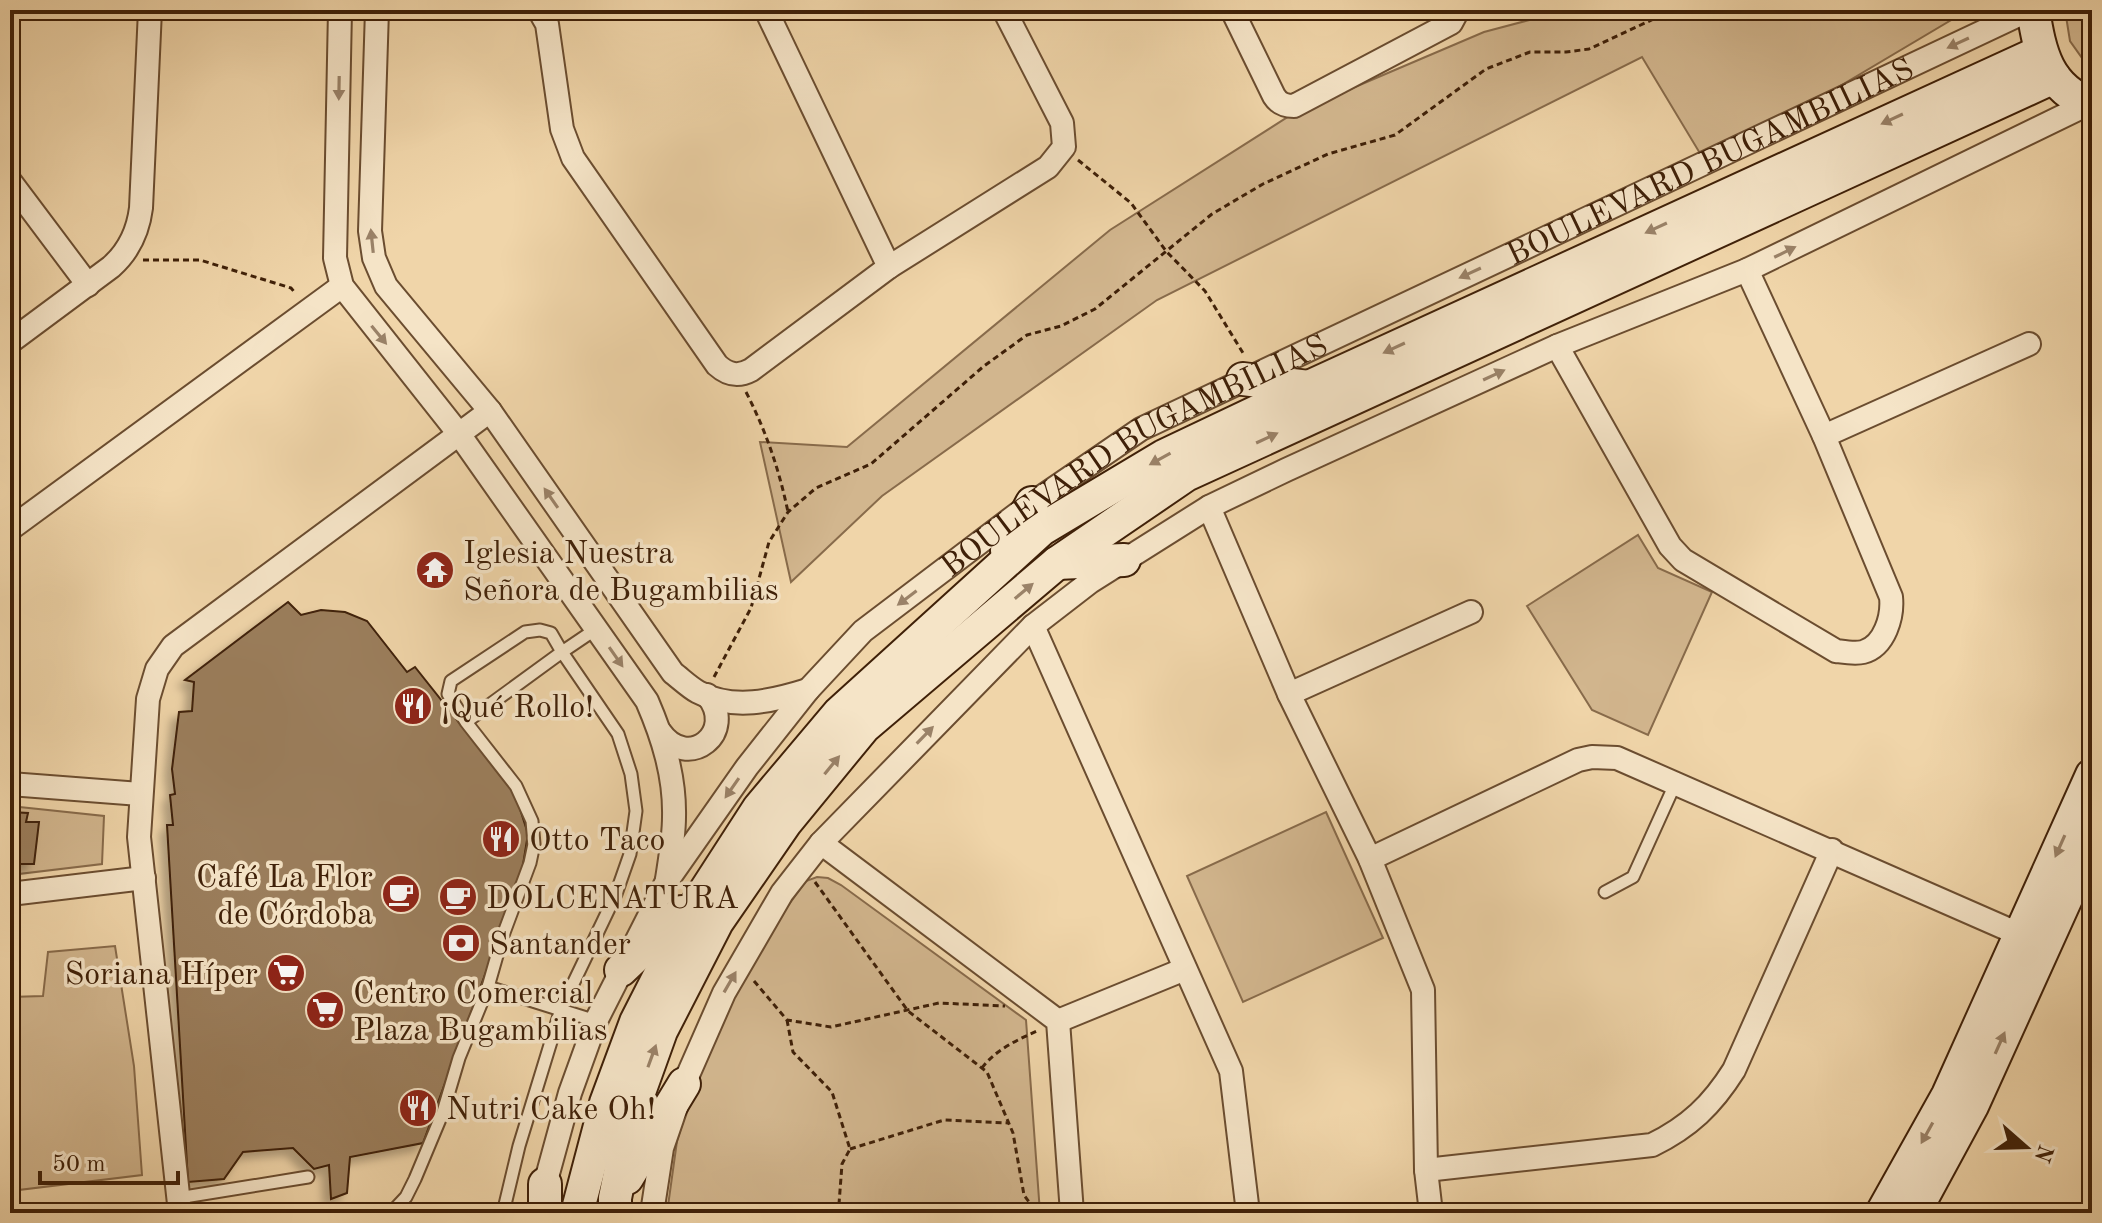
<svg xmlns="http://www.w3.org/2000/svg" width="2102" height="1223" font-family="'Old Standard TT',serif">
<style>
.green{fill:#d2b68e;stroke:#886b4b;stroke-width:2}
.building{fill:#9b7e5c;stroke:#3f2008;stroke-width:2;filter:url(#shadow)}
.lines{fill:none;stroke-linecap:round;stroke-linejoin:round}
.lane-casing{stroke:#6b4d30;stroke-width:15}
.street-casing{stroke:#6b4d30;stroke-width:26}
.secondary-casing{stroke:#3f2008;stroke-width:36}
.path{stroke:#3f2008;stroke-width:3;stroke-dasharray:6 4;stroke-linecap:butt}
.lane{stroke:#f5e4c7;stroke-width:11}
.street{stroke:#f5e4c7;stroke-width:22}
.secondary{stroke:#f5e4c7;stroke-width:32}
.oneway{fill:#9a8268}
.labels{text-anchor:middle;stroke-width:7;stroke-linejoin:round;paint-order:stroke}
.street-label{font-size:32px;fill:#3f2008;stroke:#f5e4c7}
.poi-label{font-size:32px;fill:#3f2008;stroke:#f5e4c7;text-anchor:start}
</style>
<defs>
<filter id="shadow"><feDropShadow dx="-7" dy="7" stdDeviation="4" flood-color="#0004"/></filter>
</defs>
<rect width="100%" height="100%" fill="#f0d5a9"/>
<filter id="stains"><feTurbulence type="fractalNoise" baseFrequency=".0025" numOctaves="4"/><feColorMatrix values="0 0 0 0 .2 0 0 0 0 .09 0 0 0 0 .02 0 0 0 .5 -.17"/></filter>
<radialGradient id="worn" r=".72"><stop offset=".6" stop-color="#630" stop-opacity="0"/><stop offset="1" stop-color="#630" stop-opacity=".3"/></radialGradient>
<!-- green -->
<g class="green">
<polygon points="1567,10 1968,10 1707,165 1642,57 1157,300 882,496 791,582 760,442 847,447 1110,230 1294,113 1484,32"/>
<polygon points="2065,10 2092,10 2092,72 2070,41"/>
<polygon points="1638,535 1658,568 1712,592 1648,735 1592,710 1527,606"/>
<polygon points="10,806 104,816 102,864 10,875"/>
<polygon points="1326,812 1383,938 1243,1002 1187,876"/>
<polygon points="817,877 828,878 841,885 1026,1020 1040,1213 667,1213 677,1141 700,1067 723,1017 774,925 806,881"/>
<polygon points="115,946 134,1066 142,1175 10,1191 10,997 43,996 48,952"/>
</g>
<!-- building -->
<g class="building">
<polygon points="288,602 301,615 321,610 345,612 367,621 407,672 415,667 515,793 528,834 521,877 423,1143 350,1157 347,1193 331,1199 329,1165 314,1169 293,1148 243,1152 224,1179 188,1182 167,825 173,825 170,795 175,794 172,769 179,712 192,711 194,682 185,680"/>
<polygon points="10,812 28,813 26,822 39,822 34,864 10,864"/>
</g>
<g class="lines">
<defs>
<g id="lane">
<polyline points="1605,892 1633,877 1676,782"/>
<polyline points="488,987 596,1021"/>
<polyline points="178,1198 308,1177"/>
<polyline points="391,1213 406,1197 415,1179 443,1112 459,1058 488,987 502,938 530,863 534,844 532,821 516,786 466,722 448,694 451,681 525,632 540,630 551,633 562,652 466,722"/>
<polyline points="503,1213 519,1146 561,1009 616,894 630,854 636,811 631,774 618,734 562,652 596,629"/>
</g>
<g id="street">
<path d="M340,10L335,258L342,286L459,434L647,701C663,738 675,776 674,817C674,837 670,859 667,879"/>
<path d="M377,10L370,231L374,258L386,286L490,411L673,673C681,679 689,687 698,692C733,711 773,701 808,690"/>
<path d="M539,10L547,24L562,129L573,158L717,365C728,375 738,377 751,370L889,267L1048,167L1064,147L1062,123L1004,10"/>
<polyline points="766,10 889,267"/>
<path d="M1232,10L1274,96C1279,104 1285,106 1294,106L1451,23L1458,10"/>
<polyline points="10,181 88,285"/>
<path d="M10,342L111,267C129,251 138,232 141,208L150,10"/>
<path d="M1557,346L1670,546L1683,560L1836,651C1844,652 1855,654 1863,652C1885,646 1893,616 1891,597L1824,436L1747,270"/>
<polyline points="1824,436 2029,344"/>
<polyline points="1209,507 1289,694 1370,859 1423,990 1426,1170 1431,1213"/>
<polyline points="10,529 342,286"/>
<polyline points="1033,626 1231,1071 1248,1213"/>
<polyline points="1289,694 1471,612"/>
<path d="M660,732C688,772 738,732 707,695"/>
<polyline points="10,784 140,794"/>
<polyline points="821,843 1058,1021 1072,1213"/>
<polyline points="1370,859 1578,760 1592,757 1617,758 2021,935"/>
<polyline points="10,894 144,878"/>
<polyline points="1058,1021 1185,969"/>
<path d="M1426,1170L1652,1145C1689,1127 1712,1105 1734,1070L1832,850"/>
<path id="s1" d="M541,1199L570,1093L596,1021L667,881L747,767L808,690L863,631L1024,509L1141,429L2029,10"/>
<polyline points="180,1213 139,837 148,699 157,669 173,646 490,411"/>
<polyline points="652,1213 662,1148 684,1084 724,993 782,893 821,843 1033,626 1090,582 1209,507 1286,470 1557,346 1747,270 2088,104"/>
</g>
<g id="secondary">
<path d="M2033,10C2040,53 2047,88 2092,105"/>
<polyline points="1243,379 1309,387"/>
<polyline points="1007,550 1032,503"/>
<polyline points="1057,563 1124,560"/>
<polyline points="621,970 682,912"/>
<polyline points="627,1178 684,1084"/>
<polyline points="545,1213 545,1184"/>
<polyline points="577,1213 606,1103 636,1022 693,910 759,808 839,713 1042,529 1164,456 1309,387 2040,52"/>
<polyline points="615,1213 615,1198 633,1109 661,1031 717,922 786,822 864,727 1057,563 1186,475 2054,77"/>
<polyline points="1882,1213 1948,1095 2092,775"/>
<polyline points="1914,1213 1972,1106 2092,841"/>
</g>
</defs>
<!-- lane casing -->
<use href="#lane" class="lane-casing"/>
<!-- street casing -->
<use href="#street" class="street-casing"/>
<!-- secondary casing -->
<use href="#secondary" class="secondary-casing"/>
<!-- path -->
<g class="path">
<polyline points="1078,160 1131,203 1166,251 1205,291 1243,353"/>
<polyline points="143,260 200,260 291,288 296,294"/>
<path d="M746,392C766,431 779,469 788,512"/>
<polyline points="714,677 751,608 769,542 788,512 816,488 871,464 984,366 1027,335 1061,326 1095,309 1212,214 1263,184 1328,154 1395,135 1486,69 1530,52 1566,52 1589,49 1673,10"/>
<polyline points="815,882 908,1011 987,1072 1013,1133 1024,1195 1037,1213"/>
<polyline points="754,981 787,1020 831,1027 939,1003 1005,1006"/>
<polyline points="787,1020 793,1052 832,1092 850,1149 842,1164 839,1204 848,1213"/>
<path d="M982,1068C995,1050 1017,1040 1037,1031"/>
<polyline points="850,1149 944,1120 1009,1123"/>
</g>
<!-- lane -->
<use href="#lane" class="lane"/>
<!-- street -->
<use href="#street" class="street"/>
<!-- secondary -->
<use href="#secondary" class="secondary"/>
</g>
<!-- one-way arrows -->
<defs><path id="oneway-solid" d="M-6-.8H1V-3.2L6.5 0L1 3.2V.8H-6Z" transform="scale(2)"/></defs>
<g class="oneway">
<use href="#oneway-solid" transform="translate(1958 43) rotate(155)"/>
<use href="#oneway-solid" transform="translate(339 88) rotate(91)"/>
<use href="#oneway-solid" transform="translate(1892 119) rotate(155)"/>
<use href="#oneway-solid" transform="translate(1656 228) rotate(155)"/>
<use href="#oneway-solid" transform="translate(372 241) rotate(-96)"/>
<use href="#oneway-solid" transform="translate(1785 252) rotate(-26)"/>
<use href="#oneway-solid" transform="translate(1470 273) rotate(155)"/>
<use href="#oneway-solid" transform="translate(379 335) rotate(51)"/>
<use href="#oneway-solid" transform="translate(1394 348) rotate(155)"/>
<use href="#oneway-solid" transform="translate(1494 375) rotate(-25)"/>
<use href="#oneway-solid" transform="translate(1267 438) rotate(-25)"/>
<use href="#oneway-solid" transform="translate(1160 459) rotate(151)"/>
<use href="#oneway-solid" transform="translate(551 498) rotate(-125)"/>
<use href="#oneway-solid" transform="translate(1024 591) rotate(-40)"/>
<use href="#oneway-solid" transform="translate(907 598) rotate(143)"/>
<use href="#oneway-solid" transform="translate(616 657) rotate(55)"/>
<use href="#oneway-solid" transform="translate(925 735) rotate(-46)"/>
<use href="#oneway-solid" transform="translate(832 765) rotate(-51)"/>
<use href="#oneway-solid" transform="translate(732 788) rotate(125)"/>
<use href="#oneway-solid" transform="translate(2060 846) rotate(114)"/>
<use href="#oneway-solid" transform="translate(730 982) rotate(-60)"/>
<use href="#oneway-solid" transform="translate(2000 1043) rotate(-66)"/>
<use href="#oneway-solid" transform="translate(652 1056) rotate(-70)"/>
<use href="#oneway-solid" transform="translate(1927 1133) rotate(119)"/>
</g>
<!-- icons -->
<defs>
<symbol id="temple-disc" viewBox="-11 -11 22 22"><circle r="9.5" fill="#8f2418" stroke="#f5e4c7"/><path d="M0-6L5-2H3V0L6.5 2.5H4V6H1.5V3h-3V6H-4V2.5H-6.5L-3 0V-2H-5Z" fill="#fff"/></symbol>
<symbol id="restaurant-disc" viewBox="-11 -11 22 22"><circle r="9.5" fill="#8f2418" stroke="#f5e4c7"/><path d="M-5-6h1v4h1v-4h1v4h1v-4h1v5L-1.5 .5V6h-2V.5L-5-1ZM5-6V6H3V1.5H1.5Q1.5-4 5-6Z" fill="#fff"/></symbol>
<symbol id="cafe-disc" viewBox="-11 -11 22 22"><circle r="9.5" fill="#8f2418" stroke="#f5e4c7"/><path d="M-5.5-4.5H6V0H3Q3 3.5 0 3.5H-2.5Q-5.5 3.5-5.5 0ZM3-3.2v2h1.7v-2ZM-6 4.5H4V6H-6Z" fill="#fff"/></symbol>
<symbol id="bank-disc" viewBox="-11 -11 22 22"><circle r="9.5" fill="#8f2418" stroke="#f5e4c7"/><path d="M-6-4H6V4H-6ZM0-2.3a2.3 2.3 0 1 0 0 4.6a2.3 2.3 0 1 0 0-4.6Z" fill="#fff"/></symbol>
<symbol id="supermarket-disc" viewBox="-11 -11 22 22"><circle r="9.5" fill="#8f2418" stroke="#f5e4c7"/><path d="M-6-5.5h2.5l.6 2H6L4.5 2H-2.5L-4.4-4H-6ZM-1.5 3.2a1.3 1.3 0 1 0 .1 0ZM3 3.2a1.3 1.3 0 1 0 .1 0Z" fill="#fff"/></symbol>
</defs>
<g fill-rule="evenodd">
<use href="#temple-disc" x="413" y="548" width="44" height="44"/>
<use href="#restaurant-disc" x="391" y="684" width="44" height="44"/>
<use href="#restaurant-disc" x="479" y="817" width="44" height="44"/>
<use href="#cafe-disc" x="379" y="872" width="44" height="44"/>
<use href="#cafe-disc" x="436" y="875" width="44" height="44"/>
<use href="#bank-disc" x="439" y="921" width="44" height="44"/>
<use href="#supermarket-disc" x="264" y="951" width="44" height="44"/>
<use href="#supermarket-disc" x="303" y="988" width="44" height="44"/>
<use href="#restaurant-disc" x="396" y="1086" width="44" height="44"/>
</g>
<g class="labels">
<!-- street labels -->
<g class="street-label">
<text dy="11" stroke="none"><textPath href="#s1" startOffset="1634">BOULEVARD BUGAMBILIAS</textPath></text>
<text dy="11" stroke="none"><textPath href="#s1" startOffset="986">BOULEVARD BUGAMBILIAS</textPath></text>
</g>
<!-- poi labels -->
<g class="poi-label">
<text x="463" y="563">Iglesia Nuestra<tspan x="463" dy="37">Señora de Bugambilias</tspan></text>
<text x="441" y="717">¡Qué Rollo!</text>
<text x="529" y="850">Otto Taco</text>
<text x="373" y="887" text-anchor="end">Café La Flor<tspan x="373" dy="37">de Córdoba</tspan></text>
<text x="486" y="908">DOLCENATURA</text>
<text x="489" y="954">Santander</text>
<text x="258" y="984" text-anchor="end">Soriana Híper</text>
<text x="353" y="1003">Centro Comercial<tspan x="353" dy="37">Plaza Bugambilias</tspan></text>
<text x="446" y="1119">Nutri Cake Oh!</text>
</g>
</g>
<!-- margin -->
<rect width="2102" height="1223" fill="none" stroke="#f0d5a9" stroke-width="40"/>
<rect x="12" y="12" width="2078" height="1199" fill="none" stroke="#3f2008" stroke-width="4"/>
<rect x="20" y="20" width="2062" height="1183" fill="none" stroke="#3f2008" stroke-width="2"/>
<!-- north arrow -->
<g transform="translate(2026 1147) rotate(110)" stroke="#f5e4c7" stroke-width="6" paint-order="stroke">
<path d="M0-6L14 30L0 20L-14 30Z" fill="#3f2008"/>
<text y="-12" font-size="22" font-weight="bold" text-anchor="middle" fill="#3f2008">N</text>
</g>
<!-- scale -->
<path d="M40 1171v12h138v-12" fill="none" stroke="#3f2008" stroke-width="4"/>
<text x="52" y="1171" font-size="24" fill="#3f2008" stroke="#f5e4c7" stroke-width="6" paint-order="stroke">50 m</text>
<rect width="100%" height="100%" filter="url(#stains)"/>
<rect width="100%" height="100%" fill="url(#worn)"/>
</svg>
